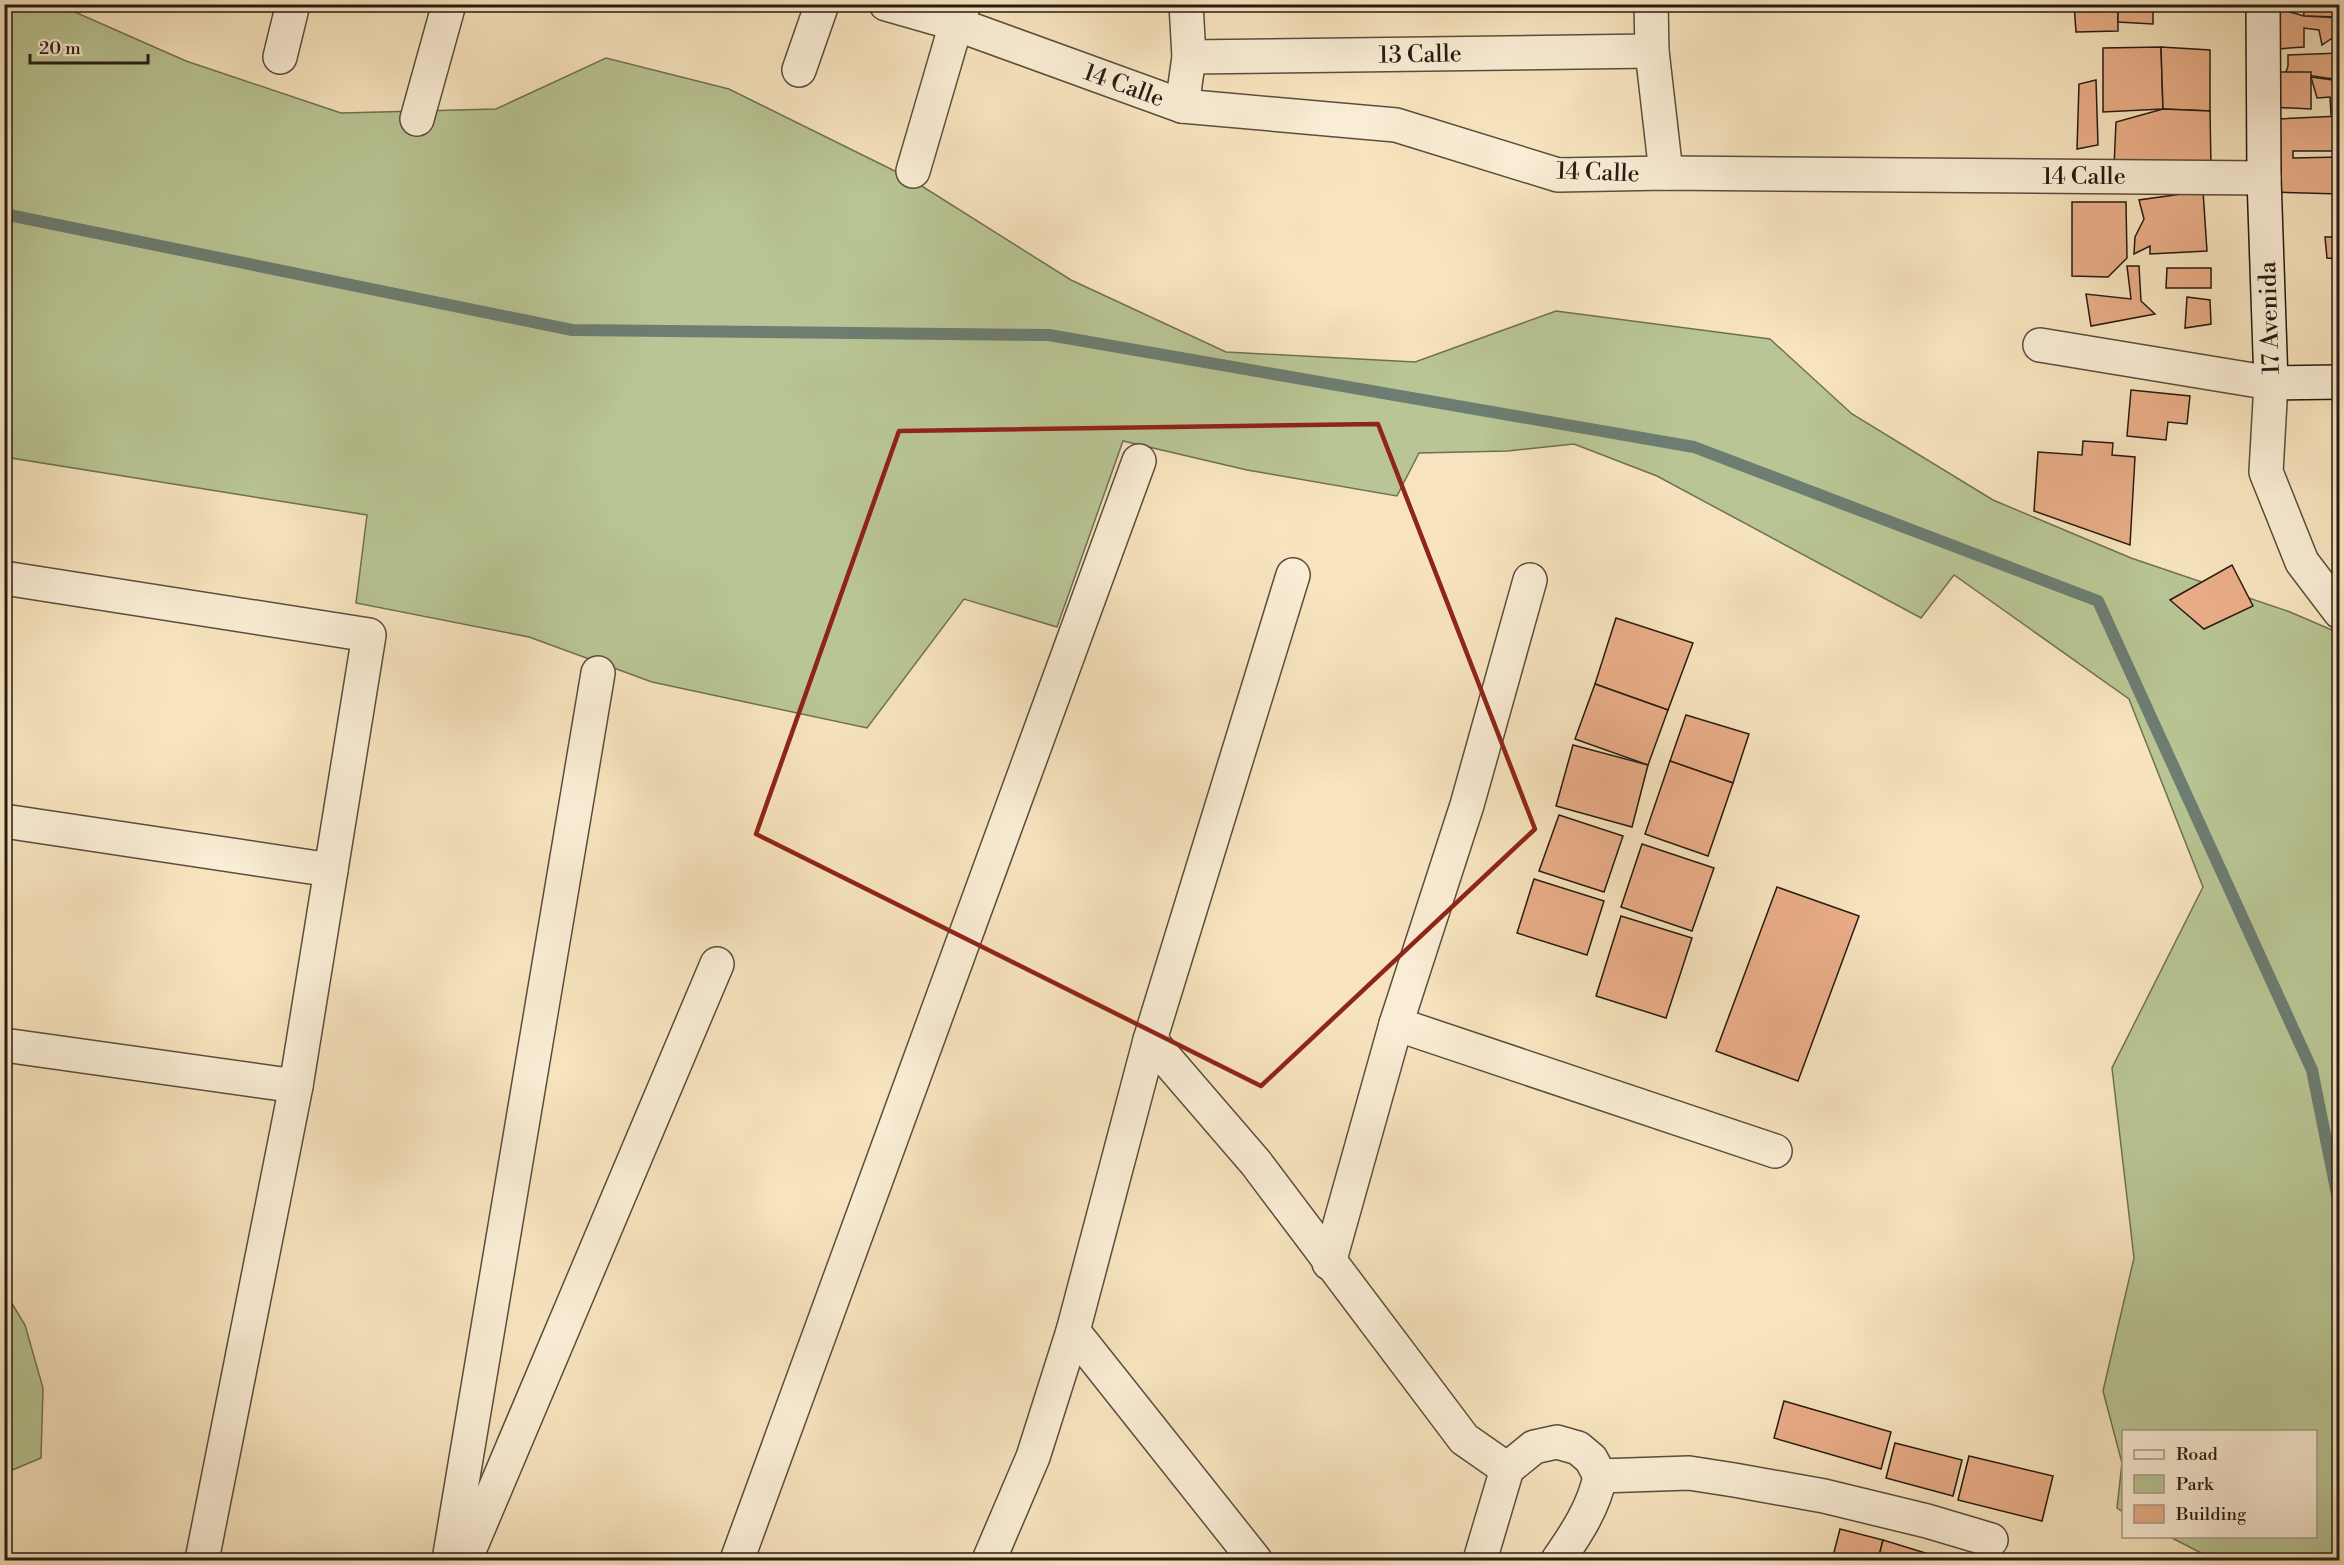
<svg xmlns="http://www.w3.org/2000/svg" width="2344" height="1565" font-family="'Libre Bodoni',serif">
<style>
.green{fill:#b9c594;stroke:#707054;stroke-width:1.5}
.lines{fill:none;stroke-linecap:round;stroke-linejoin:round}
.stream{stroke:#6d7d72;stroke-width:12}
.building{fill:#eaae88;stroke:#261b14;stroke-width:1.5}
.street-casing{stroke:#5a4d3e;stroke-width:36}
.secondary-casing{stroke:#261b14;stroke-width:36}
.street{stroke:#faedd5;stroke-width:33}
.secondary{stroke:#faedd5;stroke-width:33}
.marked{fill:none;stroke:#8f2418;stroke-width:4.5;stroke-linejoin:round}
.labels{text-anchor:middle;stroke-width:6;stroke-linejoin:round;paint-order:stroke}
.street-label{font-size:24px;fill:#261b14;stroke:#faedd5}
</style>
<rect width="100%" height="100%" fill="#f7e4be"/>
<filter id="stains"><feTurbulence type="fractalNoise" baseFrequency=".00333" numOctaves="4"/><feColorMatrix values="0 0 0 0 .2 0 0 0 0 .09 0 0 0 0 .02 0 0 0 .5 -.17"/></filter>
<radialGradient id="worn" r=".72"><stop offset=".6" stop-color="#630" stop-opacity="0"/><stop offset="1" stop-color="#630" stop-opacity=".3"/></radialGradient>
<!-- green -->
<g class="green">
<polygon points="4,5 59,5 186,61 341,113 496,109 606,58 729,89 909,178 1071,280 1226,352 1415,362 1556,311 1770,339 1852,414 1993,500 2131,558 2290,612 2339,633 2339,1560 2215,1560 2170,1537 2316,1536 2316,1432 2124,1432 2123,1512 2117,1508 2122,1463 2103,1391 2134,1258 2112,1068 2203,887 2129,699 1954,575 1921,618 1657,476 1574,444 1508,451 1419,453 1397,496 1247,470 1123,441 1057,627 964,599 867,728 652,682 529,637 356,603 367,515 5,457"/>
<polygon points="5,1292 25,1325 43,1388 41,1458 5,1473"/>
</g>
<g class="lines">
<!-- stream -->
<polyline class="stream" points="4,214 572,330 1049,335 1694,447 2098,601 2312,1070 2340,1209"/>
</g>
<!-- building -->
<g class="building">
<polygon points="2074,4 2118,4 2118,31 2076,32"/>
<polygon points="2118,4 2153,4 2153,24 2118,22"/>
<polygon points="2303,4 2340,4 2340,17 2304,16"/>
<polygon points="2276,8 2304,16 2340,18 2340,38 2331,39 2322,45 2319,30 2304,28 2304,47 2277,49"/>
<polygon points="2161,47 2163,109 2103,112 2103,48"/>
<polygon points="2161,47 2210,50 2210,111 2163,109"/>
<polygon points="2340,53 2340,80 2286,72 2288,66 2288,55"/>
<polygon points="2270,72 2311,72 2311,109 2270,107"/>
<polygon points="2311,77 2340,81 2340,115 2331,115 2330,97 2317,98"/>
<polygon points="2096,80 2098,145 2077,149 2079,84"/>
<polygon points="2163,109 2210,111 2211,167 2114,167 2116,122"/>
<polygon points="2340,116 2340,151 2293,151 2293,158 2340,157 2340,194 2270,192 2277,119"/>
<polygon points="2203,191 2207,251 2150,254 2150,246 2134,254 2135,237 2144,219 2139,200"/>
<polygon points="2072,202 2126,202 2127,258 2108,277 2072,276"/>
<polygon points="2325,237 2340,237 2340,259 2327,258"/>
<polygon points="2127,266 2139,266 2141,301 2155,314 2091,326 2086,294 2131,299"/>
<polygon points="2167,268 2211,268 2211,288 2166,288"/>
<polygon points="2187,297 2210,300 2211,324 2185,328"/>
<polygon points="2131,390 2190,396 2187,424 2168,422 2166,440 2127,436"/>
<polygon points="2083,441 2113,443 2112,455 2135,457 2130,545 2034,511 2038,452 2082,455"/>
<polygon points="2232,565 2253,606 2204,629 2170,600"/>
<polygon points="1616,618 1693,643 1668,710 1595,684"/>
<polygon points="1595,684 1668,710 1648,765 1575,739"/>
<polygon points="1686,715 1749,734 1733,783 1670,761"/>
<polygon points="1573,745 1648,765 1632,827 1556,806"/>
<polygon points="1670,761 1733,783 1708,856 1645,834"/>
<polygon points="1559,815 1623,836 1604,892 1539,871"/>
<polygon points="1642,844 1714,868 1692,931 1621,907"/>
<polygon points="1534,879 1604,901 1587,955 1517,933"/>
<polygon points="1777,887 1859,916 1798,1081 1716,1051"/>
<polygon points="1621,916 1692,938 1666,1018 1596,996"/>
<polygon points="1784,1401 1891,1432 1881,1469 1774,1438"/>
<polygon points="1895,1443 1962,1460 1953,1496 1886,1478"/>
<polygon points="1969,1456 2053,1476 2042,1521 1958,1500"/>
<polygon points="1840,1529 1883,1540 1878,1560 1832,1560"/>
<polygon points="1883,1540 1948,1560 1878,1560"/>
</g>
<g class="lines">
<defs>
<g id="street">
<polyline points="886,4 956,24 1182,106 1396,125 1558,175 1666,173 2264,178"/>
<polyline points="1651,4 1652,51 1666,173"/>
<polyline points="280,57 293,4"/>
<polyline points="1189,57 1652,51"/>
<polyline points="799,70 822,4"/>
<polyline points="1182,106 1189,57 1186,4"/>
<polyline points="417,119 449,4"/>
<polyline points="913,171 956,24 964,4"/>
<polyline points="2040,345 2271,383 2266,472 2302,562 2340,612"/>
<polyline points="4,578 369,635 296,1086 202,1560"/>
<polyline points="4,821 331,870"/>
<polyline points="1396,1024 1775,1151"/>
<polyline points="1150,1040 1256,1163 1464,1439 1507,1469"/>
<polyline points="4,1045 296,1086"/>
<polyline points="1329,1263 1396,1024 1467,805 1530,580"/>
<polyline points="1073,1331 1255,1560"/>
<polyline points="1600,1476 1689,1473 1734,1480 1824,1496 1927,1521 1991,1540"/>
<polyline points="449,1560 598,673"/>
<polyline points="465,1560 717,964"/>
<polyline points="737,1560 1139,461"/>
<polyline points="989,1560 1033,1457 1073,1331 1150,1040 1293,575"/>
<path d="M1480,1560L1507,1469L1534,1447L1557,1442L1578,1448L1591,1459L1600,1476C1594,1507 1576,1534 1558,1560"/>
</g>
<polyline id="secondary" points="2263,4 2264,178 2271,383 2340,382"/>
</defs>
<!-- street casing -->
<use href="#street" class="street-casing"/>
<!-- secondary casing -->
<use href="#secondary" class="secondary-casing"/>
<!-- street -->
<use href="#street" class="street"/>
<!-- secondary -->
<use href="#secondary" class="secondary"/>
</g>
<!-- marked area -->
<path class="marked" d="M1378,424L1535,829L1261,1086L756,834L899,431Z"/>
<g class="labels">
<!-- street labels -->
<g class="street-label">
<text transform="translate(1420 54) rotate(-1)" y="8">13 Calle</text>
<text transform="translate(1124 85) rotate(20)" y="8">14 Calle</text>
<text transform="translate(1598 172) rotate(2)" y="8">14 Calle</text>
<text x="2084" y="184">14 Calle</text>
<text transform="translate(2269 318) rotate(-92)" y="8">17 Avenida</text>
</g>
</g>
<!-- margin -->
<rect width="2344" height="1565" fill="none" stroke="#f7e4be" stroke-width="24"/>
<rect x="6" y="6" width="2332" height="1553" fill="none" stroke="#261b14" stroke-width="3"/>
<rect x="12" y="12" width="2320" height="1541" fill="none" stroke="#261b14" stroke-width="1.5"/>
<!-- legend -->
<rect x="2122" y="1430" width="195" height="108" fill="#faedd5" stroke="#a59988" stroke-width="1.5"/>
<rect x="2134" y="1450" width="30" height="9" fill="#faedd5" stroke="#a59988" stroke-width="1.5"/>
<text x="2176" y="1460" font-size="18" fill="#261b14">Road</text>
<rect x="2134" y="1475" width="30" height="18" fill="#b9c594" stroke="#a59988" stroke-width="1.5"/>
<text x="2176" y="1490" font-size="18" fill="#261b14">Park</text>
<rect x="2134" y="1505" width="30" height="18" fill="#eaae88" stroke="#a59988" stroke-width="1.5"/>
<text x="2176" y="1520" font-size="18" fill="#261b14">Building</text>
<!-- scale -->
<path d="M30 54v9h118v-9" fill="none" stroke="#261b14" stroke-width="3"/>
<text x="39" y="54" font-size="18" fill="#261b14" stroke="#faedd5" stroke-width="4.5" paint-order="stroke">20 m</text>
<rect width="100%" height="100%" filter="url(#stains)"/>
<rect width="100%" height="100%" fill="url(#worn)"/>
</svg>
